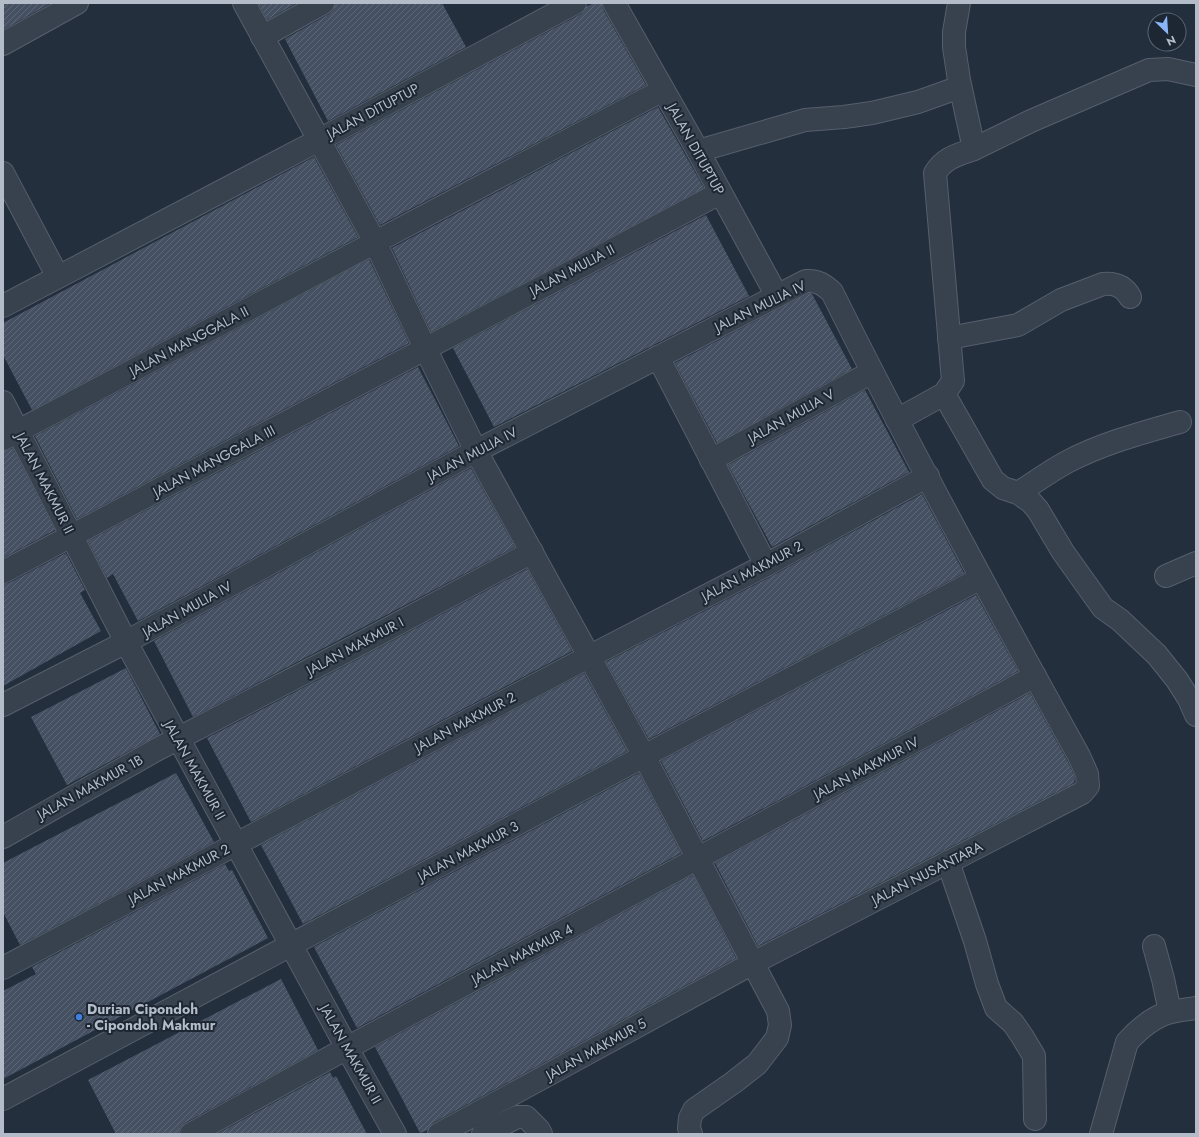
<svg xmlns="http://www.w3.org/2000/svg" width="1199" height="1137" font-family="Jost,sans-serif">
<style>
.building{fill:url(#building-hatch)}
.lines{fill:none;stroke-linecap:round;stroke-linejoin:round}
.minor-casing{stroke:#565f6c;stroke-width:24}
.minor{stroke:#38414e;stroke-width:22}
.shop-dot{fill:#3f7fe0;stroke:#1d2633;stroke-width:1.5}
.labels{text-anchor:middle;stroke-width:4;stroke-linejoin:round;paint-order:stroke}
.street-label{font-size:14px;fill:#b4bcc9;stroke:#1d2633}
.poi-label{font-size:14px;font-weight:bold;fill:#b4bcc9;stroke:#1d2633;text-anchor:start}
</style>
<defs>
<pattern id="building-hatch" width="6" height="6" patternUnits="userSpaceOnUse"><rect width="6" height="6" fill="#455162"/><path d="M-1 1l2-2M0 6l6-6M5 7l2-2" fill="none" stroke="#5d6877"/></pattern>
</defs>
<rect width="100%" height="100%" fill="#242f3e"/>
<!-- building -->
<g class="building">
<polygon points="3,3 51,3 3,30"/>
<polygon points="258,3 297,3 267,20"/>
<polygon points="335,3 442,3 466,47 328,121 285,39 329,14 333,10"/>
<polygon points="594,3 602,3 603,9 646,85 380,225 336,145 581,14 586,7"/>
<polygon points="658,107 704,188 431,332 392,248"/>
<polygon points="314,157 358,237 32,410 3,355 3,323"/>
<polygon points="706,215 749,296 494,427 453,348"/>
<polygon points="369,259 409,343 77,519 35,436"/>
<polygon points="809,293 812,294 852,369 717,443 675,363"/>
<polygon points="418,367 459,446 138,621 113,574 107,578 88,541"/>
<polygon points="865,390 909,472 772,547 728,465"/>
<polygon points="13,448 55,530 3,558 3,451"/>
<polygon points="471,468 515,547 193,717 154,641"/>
<polygon points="922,494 964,573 649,739 606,662 772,576"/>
<polygon points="66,553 85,590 80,593 101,631 3,686 3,584 9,583"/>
<polygon points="527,569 572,651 251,822 207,738 362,657"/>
<polygon points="976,595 1018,671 703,841 661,761"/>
<polygon points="126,668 160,734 67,785 31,717"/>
<polygon points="584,673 627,751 303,924 261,845"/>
<polygon points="1030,693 1068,762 1075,777 1074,783 758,946 715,863"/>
<polygon points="176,773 214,842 20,945 3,912 3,863"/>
<polygon points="639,773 681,853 357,1028 314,947"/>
<polygon points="225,864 229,871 232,870 268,938 3,1079 3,991 36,974 32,967"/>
<polygon points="693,875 736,958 433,1123 428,1130 420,1133 375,1047"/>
<polygon points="281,979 318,1050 185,1123 180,1128 179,1134 116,1134 88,1080"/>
<polygon points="330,1072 333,1078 336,1076 367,1134 217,1134"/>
</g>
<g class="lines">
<defs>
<g id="minor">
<polyline points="244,3 375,242 425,348 476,451 644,756 778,1011 780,1025 777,1038 757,1064 734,1082 694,1110 690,1118 689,1128 691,1134"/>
<polyline points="614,3 698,151 777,296"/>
<polyline points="262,37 323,3"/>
<polyline points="3,44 77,3"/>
<polyline points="974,149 1031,121 1149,70 1168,69 1196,75"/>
<polyline points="698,151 805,120 844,117 872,113 918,102 960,87"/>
<polyline points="3,173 58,277"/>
<polyline points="3,306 319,140 575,3"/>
<path d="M949,338L1018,325L1061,300L1103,284C1115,283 1124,286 1130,297"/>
<polyline points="658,357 766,565"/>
<polyline points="944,394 993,480 1003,488 1018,493 1031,502 1038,510 1063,552 1103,608 1120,620 1157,655 1177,680 1189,699 1196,715"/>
<polyline points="3,402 126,642 347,1048 395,1134"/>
<path d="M897,420L944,394L953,381L935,173C945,157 958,155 974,149L959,80L954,47V32L959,3"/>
<polyline points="3,439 663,90"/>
<polyline points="711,460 872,372"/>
<path d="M1018,493C1034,483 1050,471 1067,462C1103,443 1142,433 1180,422"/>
<polyline points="3,572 720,193"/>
<polyline points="1166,576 1196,563"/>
<path d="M3,705L126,642L476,451L806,281C818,280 824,285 832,292C910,449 994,603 1079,756L1087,774L1088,786L1082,793L753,963L439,1134"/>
<polyline points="3,837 156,750 356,646 532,552"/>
<polyline points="948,862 975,941 987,984 996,1008 1013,1023 1022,1036 1034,1056 1035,1119"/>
<polyline points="1154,946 1163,979 1170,1012"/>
<polyline points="3,968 573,665 766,565 928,476"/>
<polyline points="3,1099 644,756 981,578"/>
<polyline points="191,1134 347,1048 1035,676"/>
<polyline points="483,1134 517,1117 526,1117 539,1130 541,1134"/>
<path d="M1101,1134L1127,1042C1138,1030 1154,1016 1171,1012C1179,1010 1188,1009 1196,1008"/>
</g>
</defs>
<!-- minor casing -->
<use href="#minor" class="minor-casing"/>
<!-- minor -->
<use href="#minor" class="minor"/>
</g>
<!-- markers -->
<circle class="shop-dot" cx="79" cy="1017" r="4"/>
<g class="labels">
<!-- street labels -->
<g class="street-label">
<text transform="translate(373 111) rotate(-28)" y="5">JALAN DITUPTUP</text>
<text transform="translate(696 149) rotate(61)" y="5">JALAN DITUPTUP</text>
<text transform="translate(572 270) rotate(-28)" y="5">JALAN MULIA II</text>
<text transform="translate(760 306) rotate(-26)" y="5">JALAN MULIA IV</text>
<text transform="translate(189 341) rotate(-28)" y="5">JALAN MANGGALA II</text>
<text transform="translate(791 416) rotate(-29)" y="5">JALAN MULIA V</text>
<text transform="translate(472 454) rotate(-28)" y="5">JALAN MULIA IV</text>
<text transform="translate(214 461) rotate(-28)" y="5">JALAN MANGGALA III</text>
<text transform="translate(45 483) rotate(63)" y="5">JALAN MAKMUR II</text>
<text transform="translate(752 571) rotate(-28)" y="5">JALAN MAKMUR 2</text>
<text transform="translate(187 609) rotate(-29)" y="5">JALAN MULIA IV</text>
<text transform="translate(355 646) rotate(-28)" y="5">JALAN MAKMUR I</text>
<text transform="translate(465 722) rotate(-28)" y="5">JALAN MAKMUR 2</text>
<text transform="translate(866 768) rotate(-28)" y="5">JALAN MAKMUR IV</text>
<text transform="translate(195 770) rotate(61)" y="5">JALAN MAKMUR II</text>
<text transform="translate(90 787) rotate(-29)" y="5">JALAN MAKMUR 1B</text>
<text transform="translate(468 851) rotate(-28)" y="5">JALAN MAKMUR 3</text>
<text transform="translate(927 873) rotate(-27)" y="5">JALAN NUSANTARA</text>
<text transform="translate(179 874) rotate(-28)" y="5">JALAN MAKMUR 2</text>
<text transform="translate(522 954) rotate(-28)" y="5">JALAN MAKMUR 4</text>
<text transform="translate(596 1049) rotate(-29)" y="5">JALAN MAKMUR 5</text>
<text transform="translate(351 1054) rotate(61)" y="5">JALAN MAKMUR II</text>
</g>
<!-- poi labels -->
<g class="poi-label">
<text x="87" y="1014">Durian Cipondoh<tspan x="87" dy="16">- Cipondoh Makmur</tspan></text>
</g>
</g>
<!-- border -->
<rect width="1199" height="1137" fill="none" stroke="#b4bcc9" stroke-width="8"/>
<!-- north arrow -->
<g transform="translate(1167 32) rotate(155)"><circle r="19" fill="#1d2633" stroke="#59626f"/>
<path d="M0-3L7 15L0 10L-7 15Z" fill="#8ab4f8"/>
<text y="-6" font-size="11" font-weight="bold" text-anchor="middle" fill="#b4bcc9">N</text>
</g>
</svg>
